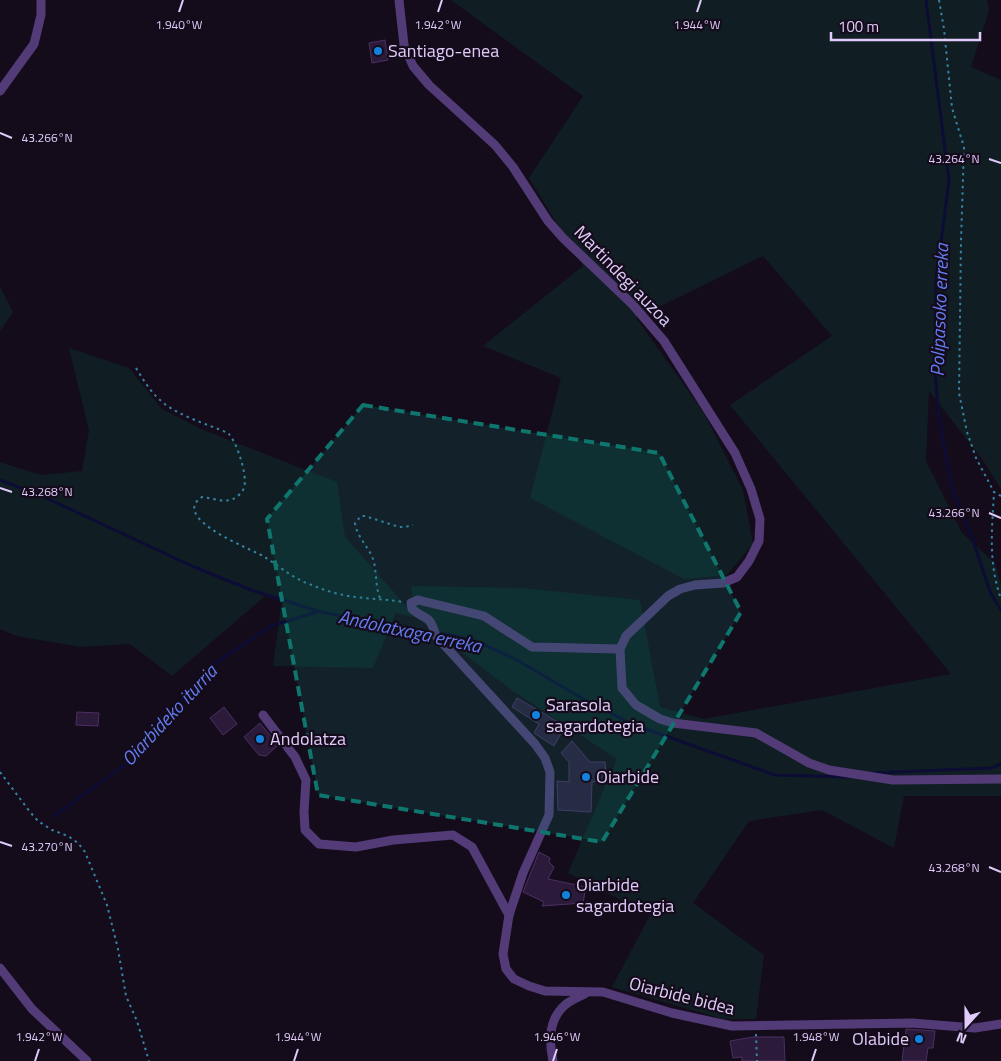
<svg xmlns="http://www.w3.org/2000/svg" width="1001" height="1061" font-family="'Titillium Web',sans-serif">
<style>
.green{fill:#101e24}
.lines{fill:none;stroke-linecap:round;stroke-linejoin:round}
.stream{stroke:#0c0c34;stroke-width:3}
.building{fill:#2c1a3a;stroke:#4c2e64}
.path{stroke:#3683a3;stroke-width:2;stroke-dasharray:2.5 4;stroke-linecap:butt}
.street{stroke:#523b76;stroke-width:9}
.marked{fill:#0f766e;fill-opacity:0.2;stroke:#0f766e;stroke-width:4;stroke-dasharray:10 6;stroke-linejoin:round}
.ticks{fill:none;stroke:#e1cbfb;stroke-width:2}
.poi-dot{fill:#1382de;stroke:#140c1b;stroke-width:2}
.labels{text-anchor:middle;stroke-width:4.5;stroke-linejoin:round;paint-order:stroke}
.poi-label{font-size:18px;fill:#e1cbfb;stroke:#140c1b;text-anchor:start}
.street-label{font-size:18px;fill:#e1cbfb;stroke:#140c1b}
.water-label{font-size:19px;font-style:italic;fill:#627cf2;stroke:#140c1b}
.ticks-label{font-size:12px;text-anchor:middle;fill:#e1cbfb;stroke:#140c1b;stroke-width:4.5;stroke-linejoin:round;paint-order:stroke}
</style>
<rect width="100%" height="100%" fill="#140c1b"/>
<!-- green -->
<g class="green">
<polygon points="451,0 987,0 989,11 971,67 1001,80 1001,489 982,459 929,391 926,461 962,533 995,563 1001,584 1001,796 904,796 894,848 822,810 749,821 693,903 764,955 756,1019 723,1019 612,987 650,915 568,873 617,759 513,691 417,618 396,613 373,668 273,666 282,599 265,596 172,676 130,644 80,647 17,636 0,629 0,462 41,475 82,471 89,430 69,348 129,368 162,409 201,429 337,482 345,537 416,617 411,586 522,588 640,600 660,707 704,719 951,674 730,405 832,336 763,256 636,318 704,413 743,490 753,544 727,575 684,579 530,498 561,378 483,346 583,266 529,178 583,96"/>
<polygon points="0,287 13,312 0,331"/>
</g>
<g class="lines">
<!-- stream -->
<g class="stream">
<polyline points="926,0 949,181 936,280 935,373 939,418 952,489 972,538 991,594 1001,610"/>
<polyline points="0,480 44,497 194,567 251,590 318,611 401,629 447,634 476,641 517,660 585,700 632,724 775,775 849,777"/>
<polyline points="872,773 991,768 1001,764"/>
<polyline points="54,816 133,759 154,738 168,716 195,683 216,663 271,626 317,612"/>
</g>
</g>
<!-- building -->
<g class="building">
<polygon points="385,40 388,60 372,63 369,43"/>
<polygon points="517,698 565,726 554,746 534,733 539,724 512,707"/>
<polygon points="224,707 237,724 223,735 210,718"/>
<polygon points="77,712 99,713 98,726 76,725"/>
<polygon points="260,723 278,745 266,756 259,755 244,737"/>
<polygon points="572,741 590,762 605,762 606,773 599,781 592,782 591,812 558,810 557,781 569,782 569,762 561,753"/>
<polygon points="539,852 550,858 549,862 554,867 548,879 586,887 583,903 542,906 544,902 523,892"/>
<polygon points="906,1029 935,1031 933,1048 928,1048 926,1061 902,1061"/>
<polygon points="753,1037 784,1037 785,1061 742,1061 742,1057 733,1058 730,1041"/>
</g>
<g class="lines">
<!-- path -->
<g class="path">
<polyline points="939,0 944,29 952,108 964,147 961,241 959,393 967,432 976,458 994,492"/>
<path d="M136,368C143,379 149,390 159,399C175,415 207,424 228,433C237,442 248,476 244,488C242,493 237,497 233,499C223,503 212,498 202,497C169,518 251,549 263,556C278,565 292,578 309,584C321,589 336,594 349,596C367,599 385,599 403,602"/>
<path d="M1001,496L994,492C992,530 988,562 1001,599"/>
<path d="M380,598C375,586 377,571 373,559C368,546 357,537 355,523L361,516H365L399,527H405L413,525"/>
<polyline points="0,772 30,812 38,821 52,830 68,836 78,843 85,852 107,905 118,949 126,996 137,1021 149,1061"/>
<polyline points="756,1034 757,1061"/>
</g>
<!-- street -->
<g class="street">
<polyline points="399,0 404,45 413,66 429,85 495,145 513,167 548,221 563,238 633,305 664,341 735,453 751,489 760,519 759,541 749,561 737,577 723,583 695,585 680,589 668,596 626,636 620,649 622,688 636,705 660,719 673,723 756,733 809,763 829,770 893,780 1001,779"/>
<polyline points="0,91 34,44 41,15 41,0"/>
<path d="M620,649L532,647L484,616L418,600L411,603L412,609C429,623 428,612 436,636L535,744L545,758L550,772L549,815L523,873L509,915L503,954L506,969L514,979L529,986L545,991L603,992L672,1013L732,1026L912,1023L975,1028L1001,1024"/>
<polyline points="263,715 295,757 306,780 304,812 305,830 319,844 356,847 393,840 453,835 472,847 509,915"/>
<polyline points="0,968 32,1009 87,1061"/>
<path d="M553,1061C549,1041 548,1020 565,1005C571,1000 579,997 586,993"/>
</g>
</g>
<!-- marked area -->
<path class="marked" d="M363,405L659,453L741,612L602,842L318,795L267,519Z"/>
<!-- ticks -->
<path class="ticks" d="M179,12L183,0M438,12L442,0M697,12L701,0M0,133L12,138M989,159L1001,163M0,488L12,492M989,513L1001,518M0,842L12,846M989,867L1001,872M35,1061L39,1049M294,1061L298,1049M553,1061L557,1049M812,1061L816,1049"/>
<!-- markers -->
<g class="poi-dot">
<circle cx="378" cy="51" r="5"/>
<circle cx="536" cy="715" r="5"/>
<circle cx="260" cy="739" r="5"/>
<circle cx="586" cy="777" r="5"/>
<circle cx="566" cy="895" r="5"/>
<circle cx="919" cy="1039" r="5"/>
</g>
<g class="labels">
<!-- poi labels -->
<g class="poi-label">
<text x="388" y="57">Santiago-enea</text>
<text x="546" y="711">Sarasola<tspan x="546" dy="21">sagardotegia</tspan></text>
<text x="270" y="745">Andolatza</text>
<text x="596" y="783">Oiarbide</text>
<text x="576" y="891">Oiarbide<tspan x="576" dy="21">sagardotegia</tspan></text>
<text x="909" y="1045" text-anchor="end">Olabide</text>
</g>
<!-- street labels -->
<g class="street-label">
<text transform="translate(623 276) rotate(46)" y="6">Martindegi auzoa</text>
<text transform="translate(682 996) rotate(14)" y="6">Oiarbide bidea</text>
</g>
<!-- water labels -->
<g class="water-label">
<text transform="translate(939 310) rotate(-88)" y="7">Polipasoko erreka</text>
<text transform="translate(410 631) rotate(12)" y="7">Andolatxaga erreka</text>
<text transform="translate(169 715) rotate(-47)" y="7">Oiarbideko iturria</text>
</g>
</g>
<g class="ticks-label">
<text x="438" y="29">1.942°W</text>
<text x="697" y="29">1.944°W</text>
<text x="179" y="29">1.940°W</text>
<text x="47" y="142">43.266°N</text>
<text x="954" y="163">43.264°N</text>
<text x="47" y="496">43.268°N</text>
<text x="954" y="517">43.266°N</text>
<text x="47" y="851">43.270°N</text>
<text x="954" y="872">43.268°N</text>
<text x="39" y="1041">1.942°W</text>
<text x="298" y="1041">1.944°W</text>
<text x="557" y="1041">1.946°W</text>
<text x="816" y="1041">1.948°W</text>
</g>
<!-- north arrow -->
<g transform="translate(966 1026) rotate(201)" stroke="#140c1b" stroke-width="4" paint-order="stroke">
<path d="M0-4L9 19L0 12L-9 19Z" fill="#e1cbfb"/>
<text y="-8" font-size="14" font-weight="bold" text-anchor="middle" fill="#e1cbfb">N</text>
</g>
<!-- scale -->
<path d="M831 32v8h149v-8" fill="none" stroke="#e1cbfb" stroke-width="2.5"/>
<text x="838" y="32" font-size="15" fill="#e1cbfb" stroke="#140c1b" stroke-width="4" paint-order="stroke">100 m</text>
</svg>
